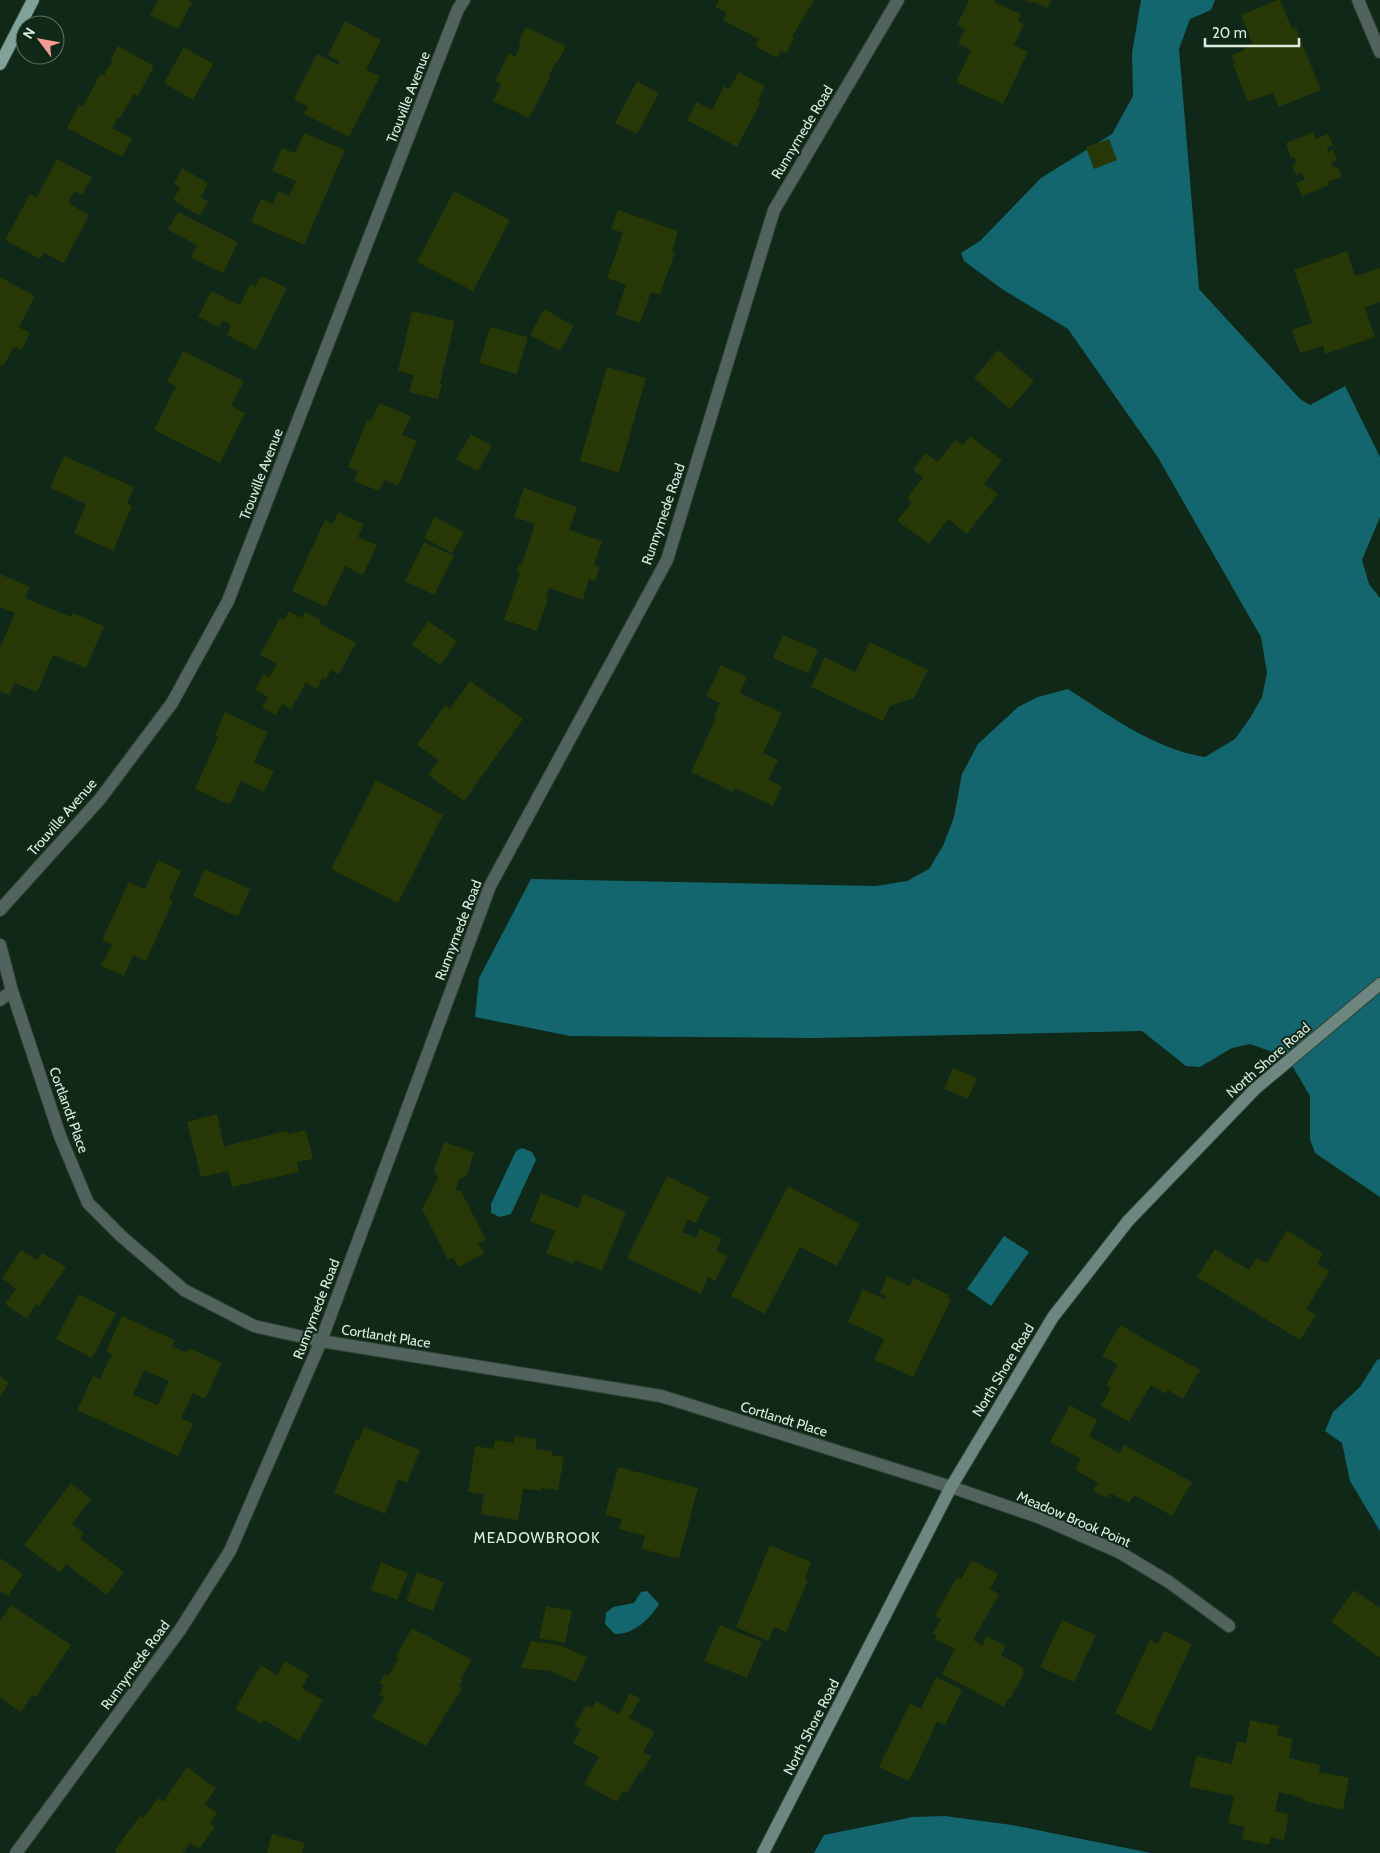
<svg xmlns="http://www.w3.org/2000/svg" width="1380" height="1853" font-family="Cabin,sans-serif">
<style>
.water{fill:#13666d}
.building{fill:#273705;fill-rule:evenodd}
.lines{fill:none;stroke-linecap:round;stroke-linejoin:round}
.street-casing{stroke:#2c4333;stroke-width:14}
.secondary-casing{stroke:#2c4333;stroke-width:14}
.primary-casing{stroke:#2c4333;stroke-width:14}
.street{stroke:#52625d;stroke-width:12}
.secondary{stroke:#6d867f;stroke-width:12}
.primary{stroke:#81a299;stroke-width:12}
.labels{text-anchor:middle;stroke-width:4;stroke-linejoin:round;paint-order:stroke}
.street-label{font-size:14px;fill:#ddece0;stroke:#0f2817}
.neighbourhood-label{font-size:15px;letter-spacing:1px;fill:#ddece0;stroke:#0f2817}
</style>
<rect width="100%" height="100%" fill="#0f2817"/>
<!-- water -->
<g class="water">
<path d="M1141,0H1215L1211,10L1190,19L1179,49L1199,289L1300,399L1310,405L1345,386L1380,457V517L1362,560L1369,584L1380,598V1197L1315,1153L1310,1139V1096L1287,1057L1250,1044L1232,1048L1200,1067L1186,1066L1142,1031L815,1038L570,1036L475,1017L479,978L531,879L876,886L907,881L929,869L943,846L954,817L962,774L978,744L1018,707L1038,697L1068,689C1110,716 1154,749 1205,757L1235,739L1250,718L1262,697L1267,673L1261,637L1157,456L1068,329L1002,289L964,261L961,253L980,241L1041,178L1112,134L1133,96L1132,53Z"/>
<polygon points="522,1148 532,1152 536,1160 511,1214 500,1217 491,1213 491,1204 516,1151"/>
<polygon points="1004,1236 1029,1252 991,1306 967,1289"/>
<polygon points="1380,1359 1380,1531 1350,1481 1342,1443 1325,1431 1333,1412 1360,1387 1377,1360"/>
<path d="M647,1591L659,1604C650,1619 633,1635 615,1634L605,1624L606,1613L613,1607L634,1603L641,1592Z"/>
<polygon points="945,1816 1012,1825 1151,1853 814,1853 824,1835 913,1817"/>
</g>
<!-- building -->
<g class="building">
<polygon points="158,0 188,0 192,2 178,29 150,15"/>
<polygon points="719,0 814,0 792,37 794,38 786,53 781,51 777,58 755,46 759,39 723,20 727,13 715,7"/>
<polygon points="969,0 995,0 994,2 1021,14 1018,21 1024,24 1014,45 1028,52 1003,104 956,82 971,50 958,44 965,29 957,25"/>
<polygon points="1024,0 1052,0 1048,8 1033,2 1032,4"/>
<polygon points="1278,0 1280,0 1292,29 1296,28 1321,90 1278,107 1273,93 1248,102 1233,64 1235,63 1231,55 1245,50 1243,46 1252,43 1241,15"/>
<polygon points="345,21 381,40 366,70 380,76 349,137 304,114 308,107 294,99 317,54 338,65 340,62 328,55"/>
<polygon points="526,27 566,46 557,63 556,62 549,75 551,75 529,118 493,101 501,84 495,81 509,53 515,57 521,44 518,43"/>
<polygon points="118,46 154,66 138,96 134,94 120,118 118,117 112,128 132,139 122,157 67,128 79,105 82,107 91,92 100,74 104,76 105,75 105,71 111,64 112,57"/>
<polygon points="184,47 213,64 193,100 164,83"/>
<polygon points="739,72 765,86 758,100 761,102 737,147 687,120 697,102 712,110 724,86 729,89"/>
<polygon points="637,81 659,93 637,134 615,123"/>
<polygon points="1313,132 1315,139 1328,134 1333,145 1327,148 1328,152 1333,150 1337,160 1331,163 1334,168 1338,167 1342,177 1328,182 1330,185 1302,196 1296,183 1305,180 1302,173 1296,175 1292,165 1297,164 1294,157 1291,158 1286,143"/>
<polygon points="304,133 345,150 304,245 251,222 261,199 273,204 278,191 289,196 296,181 272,171 282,148 295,153"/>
<polygon points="1109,139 1117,160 1094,169 1086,147"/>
<polygon points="57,159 92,177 82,195 74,191 68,203 89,215 64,263 44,253 40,259 5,240 30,194 37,197"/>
<polygon points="182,168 208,183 201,197 208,201 200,216 173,200 180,188 174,184"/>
<polygon points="454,191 510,220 473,291 417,262"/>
<polygon points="618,210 678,231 672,251 675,252 660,295 651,292 640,323 616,315 626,285 607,278 623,233 611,229"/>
<polygon points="178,212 238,242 223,273 191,258 197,245 168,230"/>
<polygon points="1347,251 1355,276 1380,268 1380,302 1365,307 1375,337 1325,354 1323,346 1300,353 1292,330 1312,323 1294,270"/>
<polygon points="261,276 287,288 256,350 227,335 231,325 223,321 219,327 198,317 211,291 240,305 250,284 255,287"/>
<polygon points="0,277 35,296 19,327 30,333 22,350 14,347 3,366 0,364"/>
<polygon points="544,309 574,326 560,351 530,335"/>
<polygon points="412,311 455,321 440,384 442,384 438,399 409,392 414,375 398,371"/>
<polygon points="490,327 528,337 517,374 479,363"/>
<polygon points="998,350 1034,381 1010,409 974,378"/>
<polygon points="183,351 244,381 231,406 245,413 220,463 154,430 176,386 167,382"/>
<polygon points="607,367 646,378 619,473 580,461"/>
<polygon points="379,403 411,416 402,435 417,441 398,486 384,480 379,491 354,481 358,471 348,467 367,420 371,421"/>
<polygon points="471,434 492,446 478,471 456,459"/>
<polygon points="970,436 1002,460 984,484 998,494 967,534 948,519 929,544 897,521 912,502 907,498 923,477 913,470 926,453 938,462 955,440 963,445"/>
<polygon points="64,456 134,487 127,503 132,506 113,551 74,533 86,504 50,488"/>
<polygon points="524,488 577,507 569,530 602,541 594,565 600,567 595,581 589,579 583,600 549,588 546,598 548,598 537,631 504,620 520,572 517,571 520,563 522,564 535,524 514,517"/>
<polygon points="338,512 364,524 358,537 377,545 363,575 345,566 326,607 292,591 325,520 333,524"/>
<polygon points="435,517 464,532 452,553 424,538"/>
<polygon points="424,542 454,556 434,595 405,581"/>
<polygon points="0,574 30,587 25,598 71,617 73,613 104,626 86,668 53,655 37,692 15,683 9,695 0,691 0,648 15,613 0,607"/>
<polygon points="289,611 302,618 305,612 321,620 319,623 356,643 339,674 331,670 326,679 323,677 317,689 306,683 291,709 282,704 276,715 262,707 268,697 255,690 263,674 269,677 277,664 260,655 280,618 284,620"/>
<polygon points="428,621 457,641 440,665 412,645"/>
<polygon points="783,635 818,650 808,673 773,658"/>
<polygon points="870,642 928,670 914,698 890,706 883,721 811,687 825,657 855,672"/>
<polygon points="721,665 747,677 740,693 782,713 763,753 778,760 768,780 782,786 773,806 735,788 733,792 691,772 716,718 714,717 720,703 706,696"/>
<polygon points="470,681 523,719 464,801 428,775 438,760 417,745 445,705 450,709"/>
<polygon points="225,712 268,732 254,762 274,771 264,792 241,781 230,805 195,789 218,737 215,735"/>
<polygon points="376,780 443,815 398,903 331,869"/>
<polygon points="158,860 181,871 169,898 173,901 146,961 133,955 124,976 101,966 112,944 102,940 129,882 145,889"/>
<polygon points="205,869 250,889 238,917 193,896"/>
<polygon points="953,1068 977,1078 968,1099 944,1089"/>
<polygon points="217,1114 224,1146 287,1131 288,1134 306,1130 313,1159 297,1162 299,1172 232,1187 228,1171 201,1177 187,1122"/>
<polygon points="444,1142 474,1152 467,1175 458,1180 456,1190 461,1191 486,1240 478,1243 484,1254 458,1267 453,1257 448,1260 422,1209 438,1178 434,1170"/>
<polygon points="667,1176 709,1197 696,1223 688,1219 682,1232 696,1238 700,1229 722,1239 716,1250 728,1256 715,1281 708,1277 701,1294 627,1258"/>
<polygon points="788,1186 860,1224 837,1266 800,1247 765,1314 731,1296"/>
<polygon points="541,1193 578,1208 583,1194 626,1212 602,1271 575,1260 573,1264 546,1253 555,1231 530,1221"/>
<polygon points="1287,1230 1323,1253 1317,1264 1330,1271 1306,1309 1316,1315 1300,1340 1197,1277 1215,1249 1249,1270 1257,1258 1267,1263"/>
<polygon points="21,1250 37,1260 42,1253 66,1267 39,1306 36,1304 27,1319 5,1304 16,1289 2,1278"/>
<polygon points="887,1276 910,1286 913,1278 949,1295 948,1298 951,1300 913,1377 874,1360 884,1339 848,1322 863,1289 885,1299 886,1296 880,1293"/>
<polygon points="79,1294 116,1313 92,1358 56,1339"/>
<path d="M122,1316L175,1340L172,1346L187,1353L189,1348L222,1363L205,1399L193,1393L181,1418L193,1424L178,1456L77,1410L93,1376L100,1379L112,1354L106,1351ZM144,1370L169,1381L158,1405L133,1395Z"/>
<polygon points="1120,1325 1200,1370 1183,1399 1168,1390 1166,1394 1151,1385 1129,1422 1101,1406 1111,1388 1106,1385 1118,1365 1102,1356"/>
<polygon points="0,1376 9,1383 0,1397"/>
<polygon points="1070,1405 1097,1420 1089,1436 1119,1453 1124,1445 1192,1482 1172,1516 1134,1495 1129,1503 1110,1493 1108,1498 1093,1491 1098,1483 1075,1470 1081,1459 1050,1442"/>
<polygon points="364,1427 420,1450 407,1483 398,1480 385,1514 334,1493 356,1439 359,1440"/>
<polygon points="515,1436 537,1439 535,1449 552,1451 552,1455 564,1457 558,1490 541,1488 541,1491 523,1489 518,1520 481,1514 484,1494 468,1492 475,1446 493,1449 495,1440 514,1443"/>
<polygon points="618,1467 698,1488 679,1559 641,1549 645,1536 619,1529 622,1519 605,1515"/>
<polygon points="71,1483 91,1499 72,1524 84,1533 80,1539 124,1572 107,1595 66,1564 60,1573 24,1545"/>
<polygon points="770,1545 811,1562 805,1579 808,1580 786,1632 774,1627 768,1641 736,1627"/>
<polygon points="0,1558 23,1574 8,1596 0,1591"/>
<polygon points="972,1560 998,1574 990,1589 999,1594 973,1640 982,1645 987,1636 1006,1646 1001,1655 1024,1668 1022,1673 1024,1674 1010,1699 1009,1698 1004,1707 942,1674 955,1649 935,1639 937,1636 933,1633 941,1619 935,1616 957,1577 961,1579"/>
<polygon points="381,1562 408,1573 397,1600 371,1590"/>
<polygon points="417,1572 444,1582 433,1611 406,1601"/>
<polygon points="1354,1590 1380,1608 1380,1658 1331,1622"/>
<polygon points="11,1605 71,1645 36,1697 32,1695 21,1712 0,1698 0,1621"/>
<polygon points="546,1606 572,1611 565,1643 539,1638"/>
<polygon points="1062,1620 1096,1635 1074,1682 1040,1667"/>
<polygon points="720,1625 762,1642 747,1678 704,1661"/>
<polygon points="412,1628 472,1660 461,1678 463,1680 459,1686 462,1688 426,1746 372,1717 384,1698 379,1694 384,1686 379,1683 385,1674 389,1675 399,1658 396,1656"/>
<polygon points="1164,1631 1192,1644 1151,1731 1115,1713 1150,1640 1158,1644"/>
<polygon points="531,1641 559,1645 587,1657 576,1682 550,1671 521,1668"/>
<polygon points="285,1661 309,1675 302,1688 323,1700 299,1741 264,1720 262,1724 235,1709 261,1665 277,1675"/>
<polygon points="936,1677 962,1690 945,1725 937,1722 909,1781 879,1767 910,1703 921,1709"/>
<polygon points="630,1693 640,1699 629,1718 655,1732 643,1752 651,1756 642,1772 640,1771 627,1793 623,1791 617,1802 584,1784 599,1757 573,1743 581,1729 574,1726 586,1705 592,1708 596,1701 619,1714"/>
<polygon points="1250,1720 1279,1726 1277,1735 1293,1739 1289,1758 1320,1765 1319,1772 1349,1778 1343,1810 1303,1801 1303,1798 1279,1792 1275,1811 1289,1814 1284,1840 1271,1837 1269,1845 1242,1839 1245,1827 1228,1823 1234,1796 1189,1787 1196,1756 1232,1764 1237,1741 1246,1743"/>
<polygon points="187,1767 216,1788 205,1804 217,1813 210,1823 215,1827 199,1849 190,1843 183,1853 117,1853 114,1851 140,1816 143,1818 158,1798 163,1802"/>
<polygon points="272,1834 305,1843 302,1853 267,1853"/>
</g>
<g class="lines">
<defs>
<g id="street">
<polyline points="1358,0 1380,52"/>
<polyline points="0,910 100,799 172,703 228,601 458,9 464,0"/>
<polyline points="0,945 12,991 60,1136 88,1203 121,1236 184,1290 254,1326 321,1341 661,1396 951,1487 1041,1518 1119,1552 1169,1582 1229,1626"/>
<polyline points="0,1000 12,991"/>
<polyline points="16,1853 180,1630 230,1551 321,1341 490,886 667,560 774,210 898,0"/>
</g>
<polyline id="secondary" points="763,1853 951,1487 1053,1317 1128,1221 1255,1089 1380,984"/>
<polyline id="primary" points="0,64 33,0"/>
</defs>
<!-- street casing -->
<use href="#street" class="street-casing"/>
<!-- secondary casing -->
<use href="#secondary" class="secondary-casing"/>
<!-- primary casing -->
<use href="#primary" class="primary-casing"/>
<!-- street -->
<use href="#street" class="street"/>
<!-- secondary -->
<use href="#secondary" class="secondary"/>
<!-- primary -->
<use href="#primary" class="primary"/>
</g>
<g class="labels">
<!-- street labels -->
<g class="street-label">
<text transform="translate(408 97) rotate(-69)" y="5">Trouville Avenue</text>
<text transform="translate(802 132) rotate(-59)" y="5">Runnymede Road</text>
<text transform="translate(261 474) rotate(-69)" y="5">Trouville Avenue</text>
<text transform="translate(663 514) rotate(-71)" y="5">Runnymede Road</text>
<text transform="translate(62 817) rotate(-49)" y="5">Trouville Avenue</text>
<text transform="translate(458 930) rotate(-69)" y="5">Runnymede Road</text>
<text transform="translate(1268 1060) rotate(-41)" y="5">North Shore Road</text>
<text transform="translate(69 1110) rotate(70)" y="5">Cortlandt Place</text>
<text transform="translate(316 1309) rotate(-69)" y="5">Runnymede Road</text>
<text transform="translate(386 1336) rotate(9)" y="5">Cortlandt Place</text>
<text transform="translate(1003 1370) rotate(-59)" y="5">North Shore Road</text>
<text transform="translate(784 1419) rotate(17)" y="5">Cortlandt Place</text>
<text transform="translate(1074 1519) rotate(23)" y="5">Meadow Brook Point</text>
<text transform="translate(135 1665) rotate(-54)" y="5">Runnymede Road</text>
<text transform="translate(811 1727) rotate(-63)" y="5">North Shore Road</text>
</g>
<!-- neighbourhood labels -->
<g class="neighbourhood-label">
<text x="537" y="1543">MEADOWBROOK</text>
</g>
</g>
<!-- north arrow -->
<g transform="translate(40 40) rotate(302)"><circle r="24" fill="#0f2817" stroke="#617667"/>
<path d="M0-4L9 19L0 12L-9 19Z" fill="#f59b97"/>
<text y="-8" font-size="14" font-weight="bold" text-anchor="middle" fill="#ddece0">N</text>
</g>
<!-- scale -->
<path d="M1205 38v8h94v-8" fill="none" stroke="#ddece0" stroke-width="2.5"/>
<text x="1212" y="38" font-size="15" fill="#ddece0" stroke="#0f2817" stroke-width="4" paint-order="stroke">20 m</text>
</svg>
